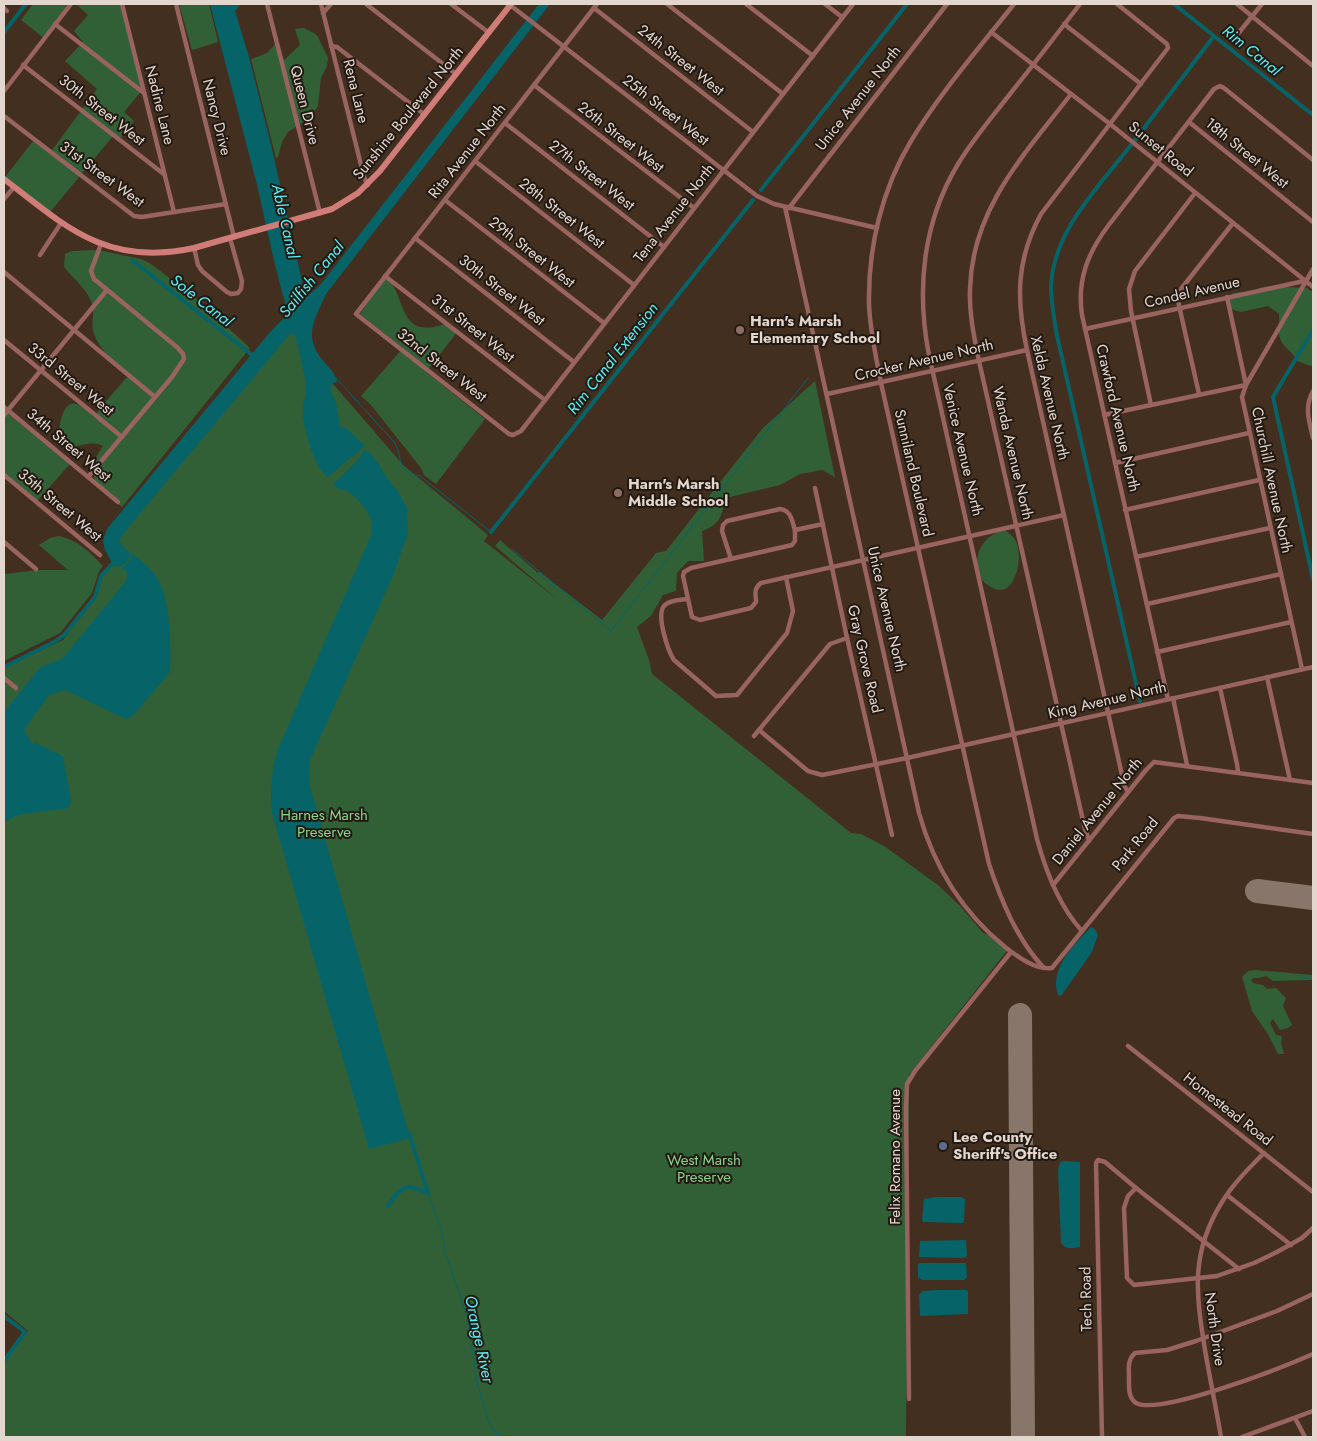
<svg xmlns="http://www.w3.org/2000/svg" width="1317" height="1441" font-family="Jost,sans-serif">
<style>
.green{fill:#326036}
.water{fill:#066468}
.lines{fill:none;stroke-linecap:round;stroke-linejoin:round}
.stream{stroke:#066468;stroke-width:1}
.canal{stroke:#066468;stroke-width:4}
.runway{stroke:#877669;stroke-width:24}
.street{stroke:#996360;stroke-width:4.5}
.secondary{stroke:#d07c78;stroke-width:6}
.education-dot{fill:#8d6e63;stroke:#221912;stroke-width:2}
.service-dot{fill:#5c6f8a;stroke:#221912;stroke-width:2}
.labels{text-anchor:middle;stroke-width:4;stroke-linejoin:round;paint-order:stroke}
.street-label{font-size:15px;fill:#e3d6cd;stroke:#221912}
.poi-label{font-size:15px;font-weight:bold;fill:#e3d6cd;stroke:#221912;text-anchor:start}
.park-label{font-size:15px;fill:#88d48d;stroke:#221912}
.water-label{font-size:16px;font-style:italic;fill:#58eef5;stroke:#221912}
</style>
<rect width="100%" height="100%" fill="#432f1f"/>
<!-- green -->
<g class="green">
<polygon points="33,4 68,4 45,39 21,20"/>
<polygon points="76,4 120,4 143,89 124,112 134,121 121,138 114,135 50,212 5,177 34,140 50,153 97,89 65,61 83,42 74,31 88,15"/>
<polygon points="179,4 209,4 218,42 192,50"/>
<polygon points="304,28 317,35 328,58 327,66 321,78 318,106 310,118 288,132 282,142 278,157 276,158 251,59 267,53 277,42 284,60 300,45 295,29"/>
<path d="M98,250L141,259L151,264L197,299L250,348L122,507C98,486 81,477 103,446C93,440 83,445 73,447L63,442L58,435C60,426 62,399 77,404C83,406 89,413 94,417L101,407L128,376C116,365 96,346 93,330C91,323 95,313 92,304C88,290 73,278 64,267L65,254L72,251Z"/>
<path d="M386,275C408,299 397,342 448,323L458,331L426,372L485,419L436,484L424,475L421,468L371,405L361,396L403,348L360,314Z"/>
<path d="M1275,286L1306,288L1313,292V365L1311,366L1297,361C1292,350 1283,348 1280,338C1277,331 1280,322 1279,314L1268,306L1241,312L1231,309L1228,298L1233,293L1253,291L1262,287Z"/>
<path d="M301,320L309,356L403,465L488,535L484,541L558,600L495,546L500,540L537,572L541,573L602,620L656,553L666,551L762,429L815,381L835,477L822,470L800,474L780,485L726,498C721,516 721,524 702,531L704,561H688L677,573L676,591L663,595L651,616L637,627L649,660L652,674L851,833L861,834L884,846L938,885L961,907L983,933L1000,939L1009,951L1006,952L909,1075L906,1437H4V1363L28,1331L4,1311V668L63,640L95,596L104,574L121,553L114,537Z"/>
<polygon points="4,410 70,464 37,501 4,475"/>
<path d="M1004,530C1010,533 1015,538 1017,544C1022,556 1017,590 1000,590C996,590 993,588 989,586C983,582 980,578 978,571C974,551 985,535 1004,530Z"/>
<path d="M59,536C78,540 91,553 103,566L99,571L92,593L60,633L4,661V574L38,570H68L39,545L50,538Z"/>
<polygon points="1256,970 1313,975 1313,980 1273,981 1266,976 1258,978 1253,978 1251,980 1253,983 1263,985 1267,989 1276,988 1286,998 1283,1006 1292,1025 1288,1028 1280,1030 1273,1019 1270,1023 1276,1035 1281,1036 1282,1038 1281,1043 1284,1054 1278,1054 1268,1034 1252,1011 1242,977 1248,971"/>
</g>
<!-- water -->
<g class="water">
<path d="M210,4H233L249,57L271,145L305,294L307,297L321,284L539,4H550L326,294C314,321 302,337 325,363C331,370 335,373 337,382L332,383L330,390L336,402L340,427L346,428L365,446L328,477C313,467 301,422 303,405C303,401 306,398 306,393C306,376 300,356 296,339L295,335L290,334L123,534L119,541L131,555L124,565L116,567L113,565L105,550L103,540L107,529L271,331L288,314L275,265L257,185Z"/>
<path d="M365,450L371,454L379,464L382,471L398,492L407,507L408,533L393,576L310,760L309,774L310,786L410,1138L369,1149L272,813C270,791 271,771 278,749L371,535C371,531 372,527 372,523C370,512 357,497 347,491C342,489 337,489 333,484L361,457L360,456Z"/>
<path d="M130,552C139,559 149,566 156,576C171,598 171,646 170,672L133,716L126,719L65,690L49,695L24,730L33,745L35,741L36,743L63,756L71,800L69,808L17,815L5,822L4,712L37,671L43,666L62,659L126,581L127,572L121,568L125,566L132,556Z"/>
<path d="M1091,927L1095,929L1098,935L1092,952L1061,996L1058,995C1049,968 1074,945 1091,927Z"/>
<path d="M1064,1161L1080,1162V1247C1072,1248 1066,1250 1061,1243L1058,1170L1060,1162Z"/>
<polygon points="937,1197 961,1197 965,1199 964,1220 963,1223 923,1222 922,1220 924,1199"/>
<polygon points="966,1240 967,1256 964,1258 919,1257 920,1241"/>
<polygon points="921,1263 966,1263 967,1277 964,1280 922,1280 918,1277 918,1264"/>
<polygon points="936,1290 966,1290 968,1291 968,1314 920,1316 919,1295 923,1291"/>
</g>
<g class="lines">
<!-- stream -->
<g class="stream">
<path d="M336,378L395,443C404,463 396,470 420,476L491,532"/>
<polyline points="512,549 611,631 808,378"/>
<polyline points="1303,978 1313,980"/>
<polyline points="428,1193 441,1229 446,1255 468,1319 477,1382 488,1420 492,1428 499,1435 524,1437"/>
</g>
<!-- canal -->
<g class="canal">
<polyline points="1174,4 1313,115"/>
<polyline points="232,12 238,4"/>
<polyline points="4,32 26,4"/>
<polyline points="1135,140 1214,36"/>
<path d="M1131,145C1099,187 1054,229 1051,286C1051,301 1054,316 1056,331L1140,701"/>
<polyline points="761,190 907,4"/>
<polyline points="132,260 256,358"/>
<polyline points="1313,330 1273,397 1313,579"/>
<polyline points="491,532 753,200"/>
<polyline points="4,667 56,641 64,635 95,597 101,576 114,562"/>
<polyline points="409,1133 428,1193"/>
<path d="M388,1206C392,1200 401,1186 409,1187C414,1187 422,1191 428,1193"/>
<polyline points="4,1316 25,1332 4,1361"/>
</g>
<!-- runway -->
<g class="runway">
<polyline points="1257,891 1313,898"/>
<polyline points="1020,1015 1023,1437"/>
</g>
<!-- street -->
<g class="street">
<polyline points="122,4 174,212"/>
<polyline points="176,4 234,237"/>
<polyline points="267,4 320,213"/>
<polyline points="321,4 364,177 368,185"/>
<polyline points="366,4 456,74"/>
<polyline points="451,4 488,32"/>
<polyline points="597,4 356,314 509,434 513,435 521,431 853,4"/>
<polyline points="667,4 783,94"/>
<polyline points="746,4 813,56"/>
<polyline points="825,4 842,17"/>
<path d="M1014,4C980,47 939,94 911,141C882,189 868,247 869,304C870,331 876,357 881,383L989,864C1001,900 1017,940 1044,968"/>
<path d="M1080,4C1057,34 1034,64 1010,94C992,117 973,139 958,164C923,222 916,289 929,355L1037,839C1046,872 1059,906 1082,931"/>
<path d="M1117,4L1167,44L1168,48L1041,214C1016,260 1016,299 1027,350L1118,757L1124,785L1128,792"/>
<polyline points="1237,4 1313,66"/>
<polyline points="510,5 757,196 774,204 877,228"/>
<polyline points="4,8 7,11"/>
<polyline points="594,8 753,132"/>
<polyline points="323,13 331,4"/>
<polyline points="55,24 144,93"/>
<polyline points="1064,24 1141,84"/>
<polyline points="991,32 1110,124 1313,287"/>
<polyline points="1237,35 1262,4"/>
<polyline points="331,46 337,47 425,115"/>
<polyline points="23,65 165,175"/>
<polyline points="534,85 694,208"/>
<polyline points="4,91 71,4"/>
<path d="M1071,94C1025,154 972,208 970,289C969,313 974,337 979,361L1084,825L1089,841"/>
<polyline points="4,116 134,216 142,217 226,204"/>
<polyline points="1189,122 1313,222"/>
<polyline points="505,123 664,247"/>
<polyline points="475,161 634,285"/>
<polyline points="4,199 14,187"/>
<polyline points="445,200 604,323"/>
<path d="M785,207L919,813C934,867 961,911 1005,947C1018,957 1035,970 1052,968L1174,818L1178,816L1200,818L1313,834"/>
<polyline points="789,208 947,4"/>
<polyline points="415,238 574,362"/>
<polyline points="194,248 198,265 202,271 227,292 231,294 238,293 241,289 242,281 230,238"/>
<polyline points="40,255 61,223"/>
<polyline points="4,272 155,397"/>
<polyline points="385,276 545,400"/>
<polyline points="1085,329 1304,281"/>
<polyline points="4,340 122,437"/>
<path d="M1313,391C1304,407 1309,421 1313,438"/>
<polyline points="827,394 1027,350"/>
<polyline points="1199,394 1178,301 1181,289 1233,223"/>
<polyline points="1151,405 1131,311 1129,289 1135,271 1195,193"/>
<polyline points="4,407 118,502"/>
<polyline points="4,415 107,290"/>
<polyline points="1104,415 1246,385 1227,297"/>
<polyline points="1115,463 1249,433"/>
<polyline points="4,475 100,555"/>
<polyline points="88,477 172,377 184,359 183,354 178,348 94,279 91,271 101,244"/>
<polyline points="815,488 847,638 892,835"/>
<polyline points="1125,510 1259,480"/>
<path d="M823,524L795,530V541L792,545L691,568L684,572L683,576L692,617L700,620L751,608L756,602C756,594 753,589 761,583L1064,515"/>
<polyline points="4,542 36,569"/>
<polyline points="1136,557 1270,528"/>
<path d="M731,559L722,531L723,525L727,521L780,509C791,510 792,521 795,530"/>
<path d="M687,599C681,600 670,600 665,605C655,613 668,651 674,660L716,696L737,695L787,633L793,611L786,577"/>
<polyline points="1147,604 1281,574"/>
<polyline points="1157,652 1291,622"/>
<polyline points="1302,669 1242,397 1246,385 1313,269"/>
<polyline points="1267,677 1290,780"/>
<polyline points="4,678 16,688"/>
<polyline points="1220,688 1237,764 1238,772"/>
<polyline points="1173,698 1187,765"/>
<path d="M1168,699L1082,315C1077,281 1087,254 1108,226L1214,89L1220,86L1224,88L1313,160"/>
<polyline points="759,730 808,771 822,775 907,758 1313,667"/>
<polyline points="754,736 830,644 847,638"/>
<polyline points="1053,885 1146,770 1154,762 1313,783"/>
<polyline points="1128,1046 1313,1192"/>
<polyline points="1136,1188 1128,1196 1124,1208 1127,1278 1134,1285 1217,1276 1254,1263 1277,1252 1302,1238 1313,1228"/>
<polyline points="1227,1195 1291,1245"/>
<path d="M1313,1294L1277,1311L1196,1341L1167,1350L1135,1353C1127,1360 1129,1369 1129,1378C1129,1387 1128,1398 1136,1403C1160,1416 1286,1366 1313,1354"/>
<polyline points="909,1399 906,1108 907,1084 915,1071 1011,952"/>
<polyline points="1295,1418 1305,1437"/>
<polyline points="1102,1437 1096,1163 1098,1160 1105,1162 1136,1188 1239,1269"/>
<path d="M1221,1437C1216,1408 1210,1379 1205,1350C1196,1294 1190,1253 1222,1202C1233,1184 1249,1168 1264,1153"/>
<polyline points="1242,1437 1313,1411"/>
</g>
<!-- secondary -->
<path class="secondary" d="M4,179C67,228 108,267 194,248L332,209L358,193L380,171L511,4"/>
</g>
<!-- markers -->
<g class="education-dot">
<circle cx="740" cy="330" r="5"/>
<circle cx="618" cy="493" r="5"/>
</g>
<circle class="service-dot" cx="943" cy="1146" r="5"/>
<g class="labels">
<!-- street labels -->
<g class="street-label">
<text transform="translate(681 60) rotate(38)" y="5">24th Street West</text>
<text transform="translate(356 91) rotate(76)" y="5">Rena Lane</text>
<text transform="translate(858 98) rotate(-52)" y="5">Unice Avenue North</text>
<text transform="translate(160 105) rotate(76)" y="5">Nadine Lane</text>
<text transform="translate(305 105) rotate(76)" y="5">Queen Drive</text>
<text transform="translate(102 110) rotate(38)" y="5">30th Street West</text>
<text transform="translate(666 110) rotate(38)" y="5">25th Street West</text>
<text transform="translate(408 113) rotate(-51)" y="5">Sunshine Boulevard North</text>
<text transform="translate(217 117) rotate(76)" y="5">Nancy Drive</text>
<text transform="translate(621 137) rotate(38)" y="5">26th Street West</text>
<text transform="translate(1161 149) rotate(39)" y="5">Sunset Road</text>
<text transform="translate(467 151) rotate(-52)" y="5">Rita Avenue North</text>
<text transform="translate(1247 153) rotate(39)" y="5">18th Street West</text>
<text transform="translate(102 174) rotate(36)" y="5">31st Street West</text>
<text transform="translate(592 175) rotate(38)" y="5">27th Street West</text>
<text transform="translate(562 213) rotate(38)" y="5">28th Street West</text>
<text transform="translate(674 213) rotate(-52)" y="5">Tena Avenue North</text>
<text transform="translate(532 252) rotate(38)" y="5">29th Street West</text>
<text transform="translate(502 290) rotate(38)" y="5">30th Street West</text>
<text transform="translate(1192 292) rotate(-13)" y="5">Condel Avenue</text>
<text transform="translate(473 328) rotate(38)" y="5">31st Street West</text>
<text transform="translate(924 360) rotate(-13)" y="5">Crocker Avenue North</text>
<text transform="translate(442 365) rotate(38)" y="5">32nd Street West</text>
<text transform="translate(71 379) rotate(39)" y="5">33rd Street West</text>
<text transform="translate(1050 398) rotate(77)" y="5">Xelda Avenue North</text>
<text transform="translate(1118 418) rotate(77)" y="5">Crawford Avenue North</text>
<text transform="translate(69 445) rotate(40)" y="5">34th Street West</text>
<text transform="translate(963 450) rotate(77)" y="5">Venice Avenue North</text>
<text transform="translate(1013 453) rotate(77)" y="5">Wanda Avenue North</text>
<text transform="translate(914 473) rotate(77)" y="5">Sunniland Boulevard</text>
<text transform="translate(1272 480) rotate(78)" y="5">Churchill Avenue North</text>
<text transform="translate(60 505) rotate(40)" y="5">35th Street West</text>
<text transform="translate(887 609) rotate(77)" y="5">Unice Avenue North</text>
<text transform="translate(865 659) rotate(77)" y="5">Gray Grove Road</text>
<text transform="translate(1107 700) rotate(-13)" y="5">King Avenue North</text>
<text transform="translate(1097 811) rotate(-51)" y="5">Daniel Avenue North</text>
<text transform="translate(1135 844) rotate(-51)" y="5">Park Road</text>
<text transform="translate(1228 1109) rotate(38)" y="5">Homestead Road</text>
<text transform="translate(895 1157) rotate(-90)" y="5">Felix Romano Avenue</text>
<text transform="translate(1086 1299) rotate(-91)" y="5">Tech Road</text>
<text transform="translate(1215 1329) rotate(82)" y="5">North Drive</text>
</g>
<!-- poi labels -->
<g class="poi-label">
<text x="750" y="326">Harn's Marsh<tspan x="750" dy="17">Elementary School</tspan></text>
<text x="628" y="489">Harn's Marsh<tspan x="628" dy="17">Middle School</tspan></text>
<text x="953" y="1142">Lee County<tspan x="953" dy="17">Sheriff's Office</tspan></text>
</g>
<!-- park labels -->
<g class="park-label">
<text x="324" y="820">Harnes Marsh<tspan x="324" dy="17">Preserve</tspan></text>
<text x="704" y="1165">West Marsh<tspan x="704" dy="17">Preserve</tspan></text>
</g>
<!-- water labels -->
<g class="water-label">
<text transform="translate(1252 50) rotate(39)" y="6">Rim Canal</text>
<text transform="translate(286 221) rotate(77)" y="6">Able Canal</text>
<text transform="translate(311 279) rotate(-51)" y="6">Sailfish Canal</text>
<text transform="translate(202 300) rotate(38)" y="6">Sole Canal</text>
<text transform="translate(612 358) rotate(-52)" y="6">Rim Canal Extension</text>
<text transform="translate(480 1339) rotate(78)" y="6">Orange River</text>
</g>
</g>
<!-- border -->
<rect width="1317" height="1441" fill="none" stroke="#e3d6cd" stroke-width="10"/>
</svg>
